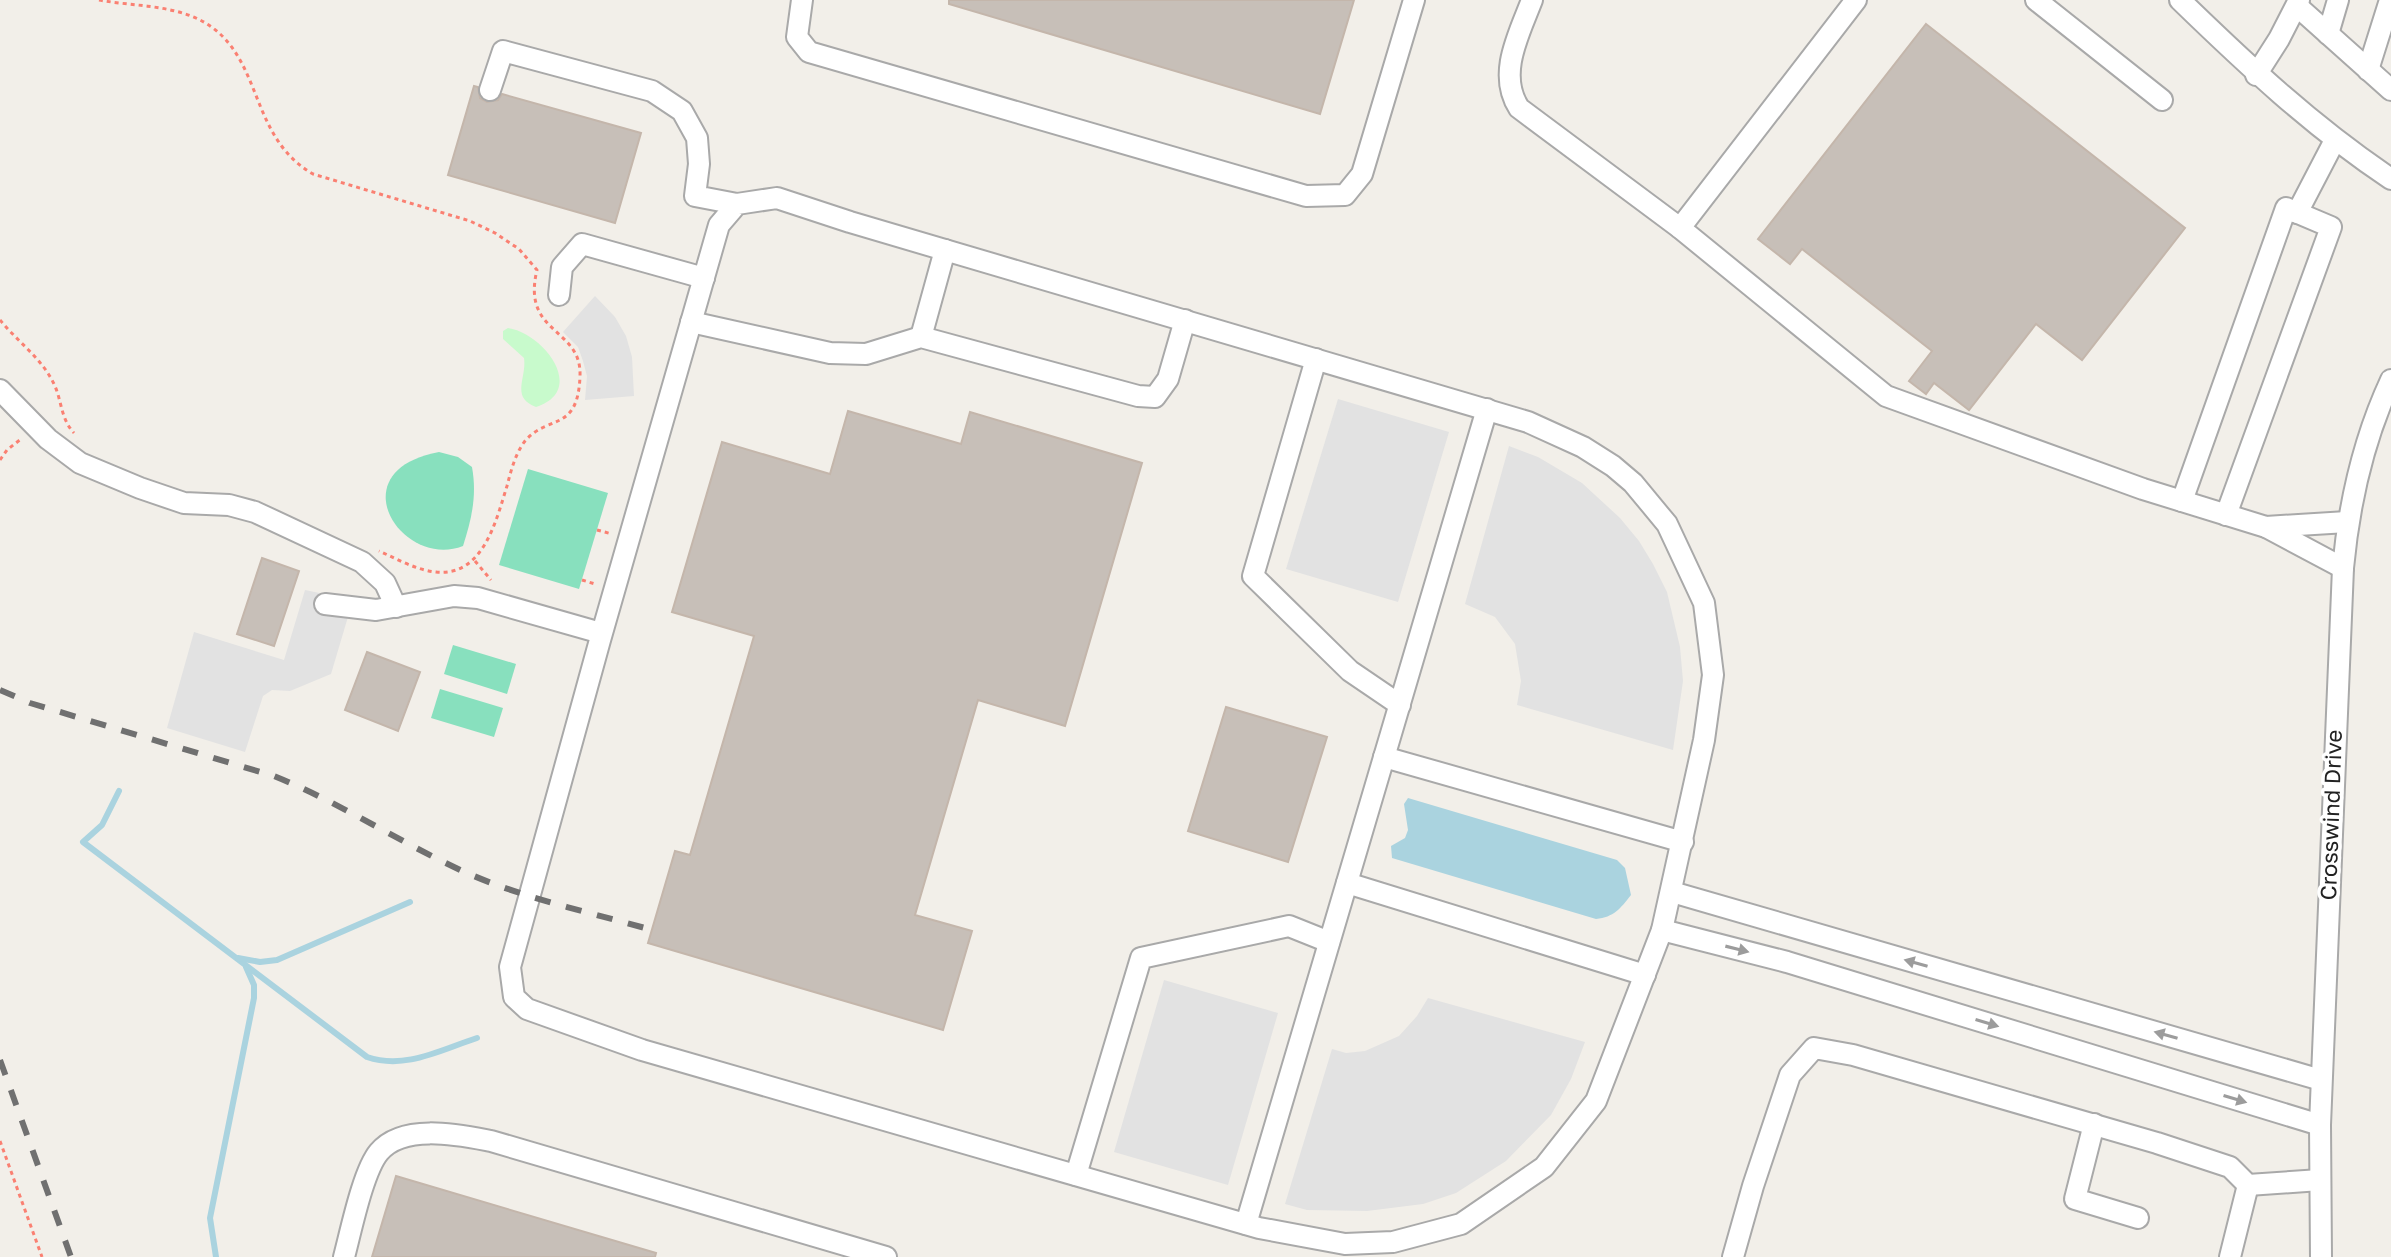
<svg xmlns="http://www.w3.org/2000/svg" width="2391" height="1257" font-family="'Golos Text',sans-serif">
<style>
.park{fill:#c8facc}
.pitch{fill:#88e0be}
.parking{fill:#e2e2e2}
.water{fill:#aad3df}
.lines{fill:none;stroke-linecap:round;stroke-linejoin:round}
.stream{stroke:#aad3df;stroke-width:6}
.building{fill:#c7bfb8;stroke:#c4b6ab;stroke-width:2}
.minor-casing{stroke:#a9a9a9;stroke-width:24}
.path{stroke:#fa8072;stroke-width:3;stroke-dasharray:4 4;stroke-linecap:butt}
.minor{stroke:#fff;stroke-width:20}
.rail{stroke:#707070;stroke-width:6;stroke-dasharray:16 16;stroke-linecap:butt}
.oneway{fill:#9c9c9c}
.labels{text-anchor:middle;stroke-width:7;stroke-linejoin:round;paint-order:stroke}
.street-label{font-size:22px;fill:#222;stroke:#fff}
</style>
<rect width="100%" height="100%" fill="#f2efe9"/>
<!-- park -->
<path class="park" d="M508,328C543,333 588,390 536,407C510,397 527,378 524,358L503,339V331Z"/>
<!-- pitch -->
<g class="pitch">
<path d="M439,452L458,457L472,467C477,495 472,518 463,546C402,570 337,471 439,452Z"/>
<polygon points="528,469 608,493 579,589 499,565"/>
<polygon points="453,645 516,664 507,694 444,674"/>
<polygon points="440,689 503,708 494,737 431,718"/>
</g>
<!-- parking -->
<g class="parking">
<polygon points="595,296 615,317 626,336 632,357 634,396 585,400 587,376 583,361 578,347 563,332"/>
<polygon points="1338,399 1449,432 1398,602 1286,569"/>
<polygon points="1509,446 1538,457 1582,483 1620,518 1639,541 1653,564 1667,592 1680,647 1683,681 1673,750 1517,705 1521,681 1515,644 1495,617 1465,604"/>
<polygon points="305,590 353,600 331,674 290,691 272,690 263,696 245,752 167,728 194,632 284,660"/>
<polygon points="1164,980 1278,1013 1228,1185 1114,1152"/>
<polygon points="1428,998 1585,1042 1571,1079 1551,1115 1506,1161 1456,1193 1423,1204 1367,1211 1307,1210 1285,1204 1332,1049 1346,1053 1365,1051 1399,1036 1417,1016"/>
</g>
<!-- water -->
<path class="water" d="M1408,798L1617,860L1625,868L1631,895C1620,909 1614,917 1596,919L1392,858L1391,846L1405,838L1408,830L1404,804Z"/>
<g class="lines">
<!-- stream -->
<g class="stream">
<path d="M119,791L102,825L83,842L367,1057C405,1070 440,1050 477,1038"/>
<polyline points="238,958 260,962 277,960 410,902"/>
<polyline points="216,1257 210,1218 254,998 254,985 246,967"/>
</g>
</g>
<!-- building -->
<g class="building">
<polygon points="949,0 1354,0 1320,114 949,4"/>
<polygon points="1926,24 2185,228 2082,360 2036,324 1969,410 1934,383 1926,394 1909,381 1932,351 1802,249 1790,264 1758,239"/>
<polygon points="474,86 478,87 480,98 487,102 498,100 502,94 641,133 615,223 448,175"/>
<polygon points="848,411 961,444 970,412 1142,463 1065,726 978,700 915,915 972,931 943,1030 648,943 675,851 690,855 754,636 672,612 722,442 830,474"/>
<polygon points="262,558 299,571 274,646 237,634"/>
<polygon points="367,652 420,672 398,731 345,710"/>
<polygon points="1226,707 1327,737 1288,862 1188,831"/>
<polygon points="396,1176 656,1253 655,1257 372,1257"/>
</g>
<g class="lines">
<defs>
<g id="minor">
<polyline points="802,0 797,37 809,52 1306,196 1345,195 1362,174 1414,0"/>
<path d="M1532,0C1519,34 1497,74 1519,108L1680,228"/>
<polyline points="1856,0 1680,228 1886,396 2143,489 2266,527 2347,522"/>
<polyline points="2036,0 2162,100"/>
<path d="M2180,0C2247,65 2313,127 2391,179"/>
<polyline points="2297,6 2391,90"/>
<polyline points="2328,34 2338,0"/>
<polyline points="2368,70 2390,0"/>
<polyline points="2256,75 2279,39 2299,0"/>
<polyline points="490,90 503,51 652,91 682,111 697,138 699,164 695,196 737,204"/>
<polygon points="777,198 850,222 1528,422 1583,447 1613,466 1633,483 1667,524 1704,603 1713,675 1704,740 1662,930 1596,1101 1544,1167 1461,1224 1393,1242 1345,1244 1259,1228 642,1050 527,1009 514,997 510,967 600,640 719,225 737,204"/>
<polyline points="2297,213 2335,140"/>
<polyline points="559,295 562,267 582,244 704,278"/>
<polyline points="691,322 830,353 866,354 921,337 1138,396 1155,397 1168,379 1185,320"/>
<polyline points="921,337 945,250"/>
<polyline points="1316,359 1253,576 1350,671 1400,705"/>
<polyline points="0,390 48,439 80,463 140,488 184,503 229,505 255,512 362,562 385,583 396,607"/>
<polyline points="2182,501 2286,208 2331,227 2226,515"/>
<polyline points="2266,527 2343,568"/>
<polyline points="325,604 376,610 454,596 478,598 601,633"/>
<polyline points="1384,757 1683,842"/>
<polyline points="1347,883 1645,975"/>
<polyline points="1672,892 2321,1080"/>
<polyline points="1662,930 1787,962 2320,1125"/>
<polyline points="2094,1124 2075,1199 2138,1218"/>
<polyline points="1076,1175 1141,958 1289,926 1329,942"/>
<polyline points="1246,1224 1487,409"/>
<path d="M344,1257C351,1231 363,1171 379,1152C403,1123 459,1135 491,1141L886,1257"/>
<polyline points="1733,1257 1753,1186 1790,1075 1814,1048 1853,1055 2157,1143 2230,1167 2248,1185 2320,1180"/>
<polyline points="2230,1257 2248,1185"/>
<path d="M2321,1257L2320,1125L2343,568C2349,504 2364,438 2391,380"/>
</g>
</defs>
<!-- minor casing -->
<use href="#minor" class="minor-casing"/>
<!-- path -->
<g class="path">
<path d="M99,0C136,7 181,4 213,28C263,66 251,138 313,174L470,221L495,233L519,249L537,270C521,335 582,327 580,376C578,433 548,414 525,441C515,454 511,471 507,486C496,521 483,577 436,572C416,570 397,559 379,551"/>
<path d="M0,320C17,341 41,358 53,382C62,399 60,418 74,433"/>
<polyline points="0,460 7,450 21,439"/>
<polyline points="597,530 612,534"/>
<polyline points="475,561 491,580"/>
<polyline points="582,580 595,584"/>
<polyline points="0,1141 42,1257"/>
</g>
<!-- minor -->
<use href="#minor" class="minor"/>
<!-- rail -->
<g class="rail">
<path d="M0,690L30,703L274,776C336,801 393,838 454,867C516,897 586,911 652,930"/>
<polyline points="0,1060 71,1257"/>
</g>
</g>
<!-- one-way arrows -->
<defs><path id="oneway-solid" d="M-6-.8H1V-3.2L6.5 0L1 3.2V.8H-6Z" transform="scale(2)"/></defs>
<g class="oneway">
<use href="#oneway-solid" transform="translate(1737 949) rotate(14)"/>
<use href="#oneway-solid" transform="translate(1916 963) rotate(-164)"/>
<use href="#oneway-solid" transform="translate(1987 1023) rotate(17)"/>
<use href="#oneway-solid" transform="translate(2166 1035) rotate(-164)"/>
<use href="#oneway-solid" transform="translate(2235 1099) rotate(17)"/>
</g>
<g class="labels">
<!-- street labels -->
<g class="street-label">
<text transform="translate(2331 815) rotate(-88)" y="8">Crosswind Drive</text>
</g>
</g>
</svg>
